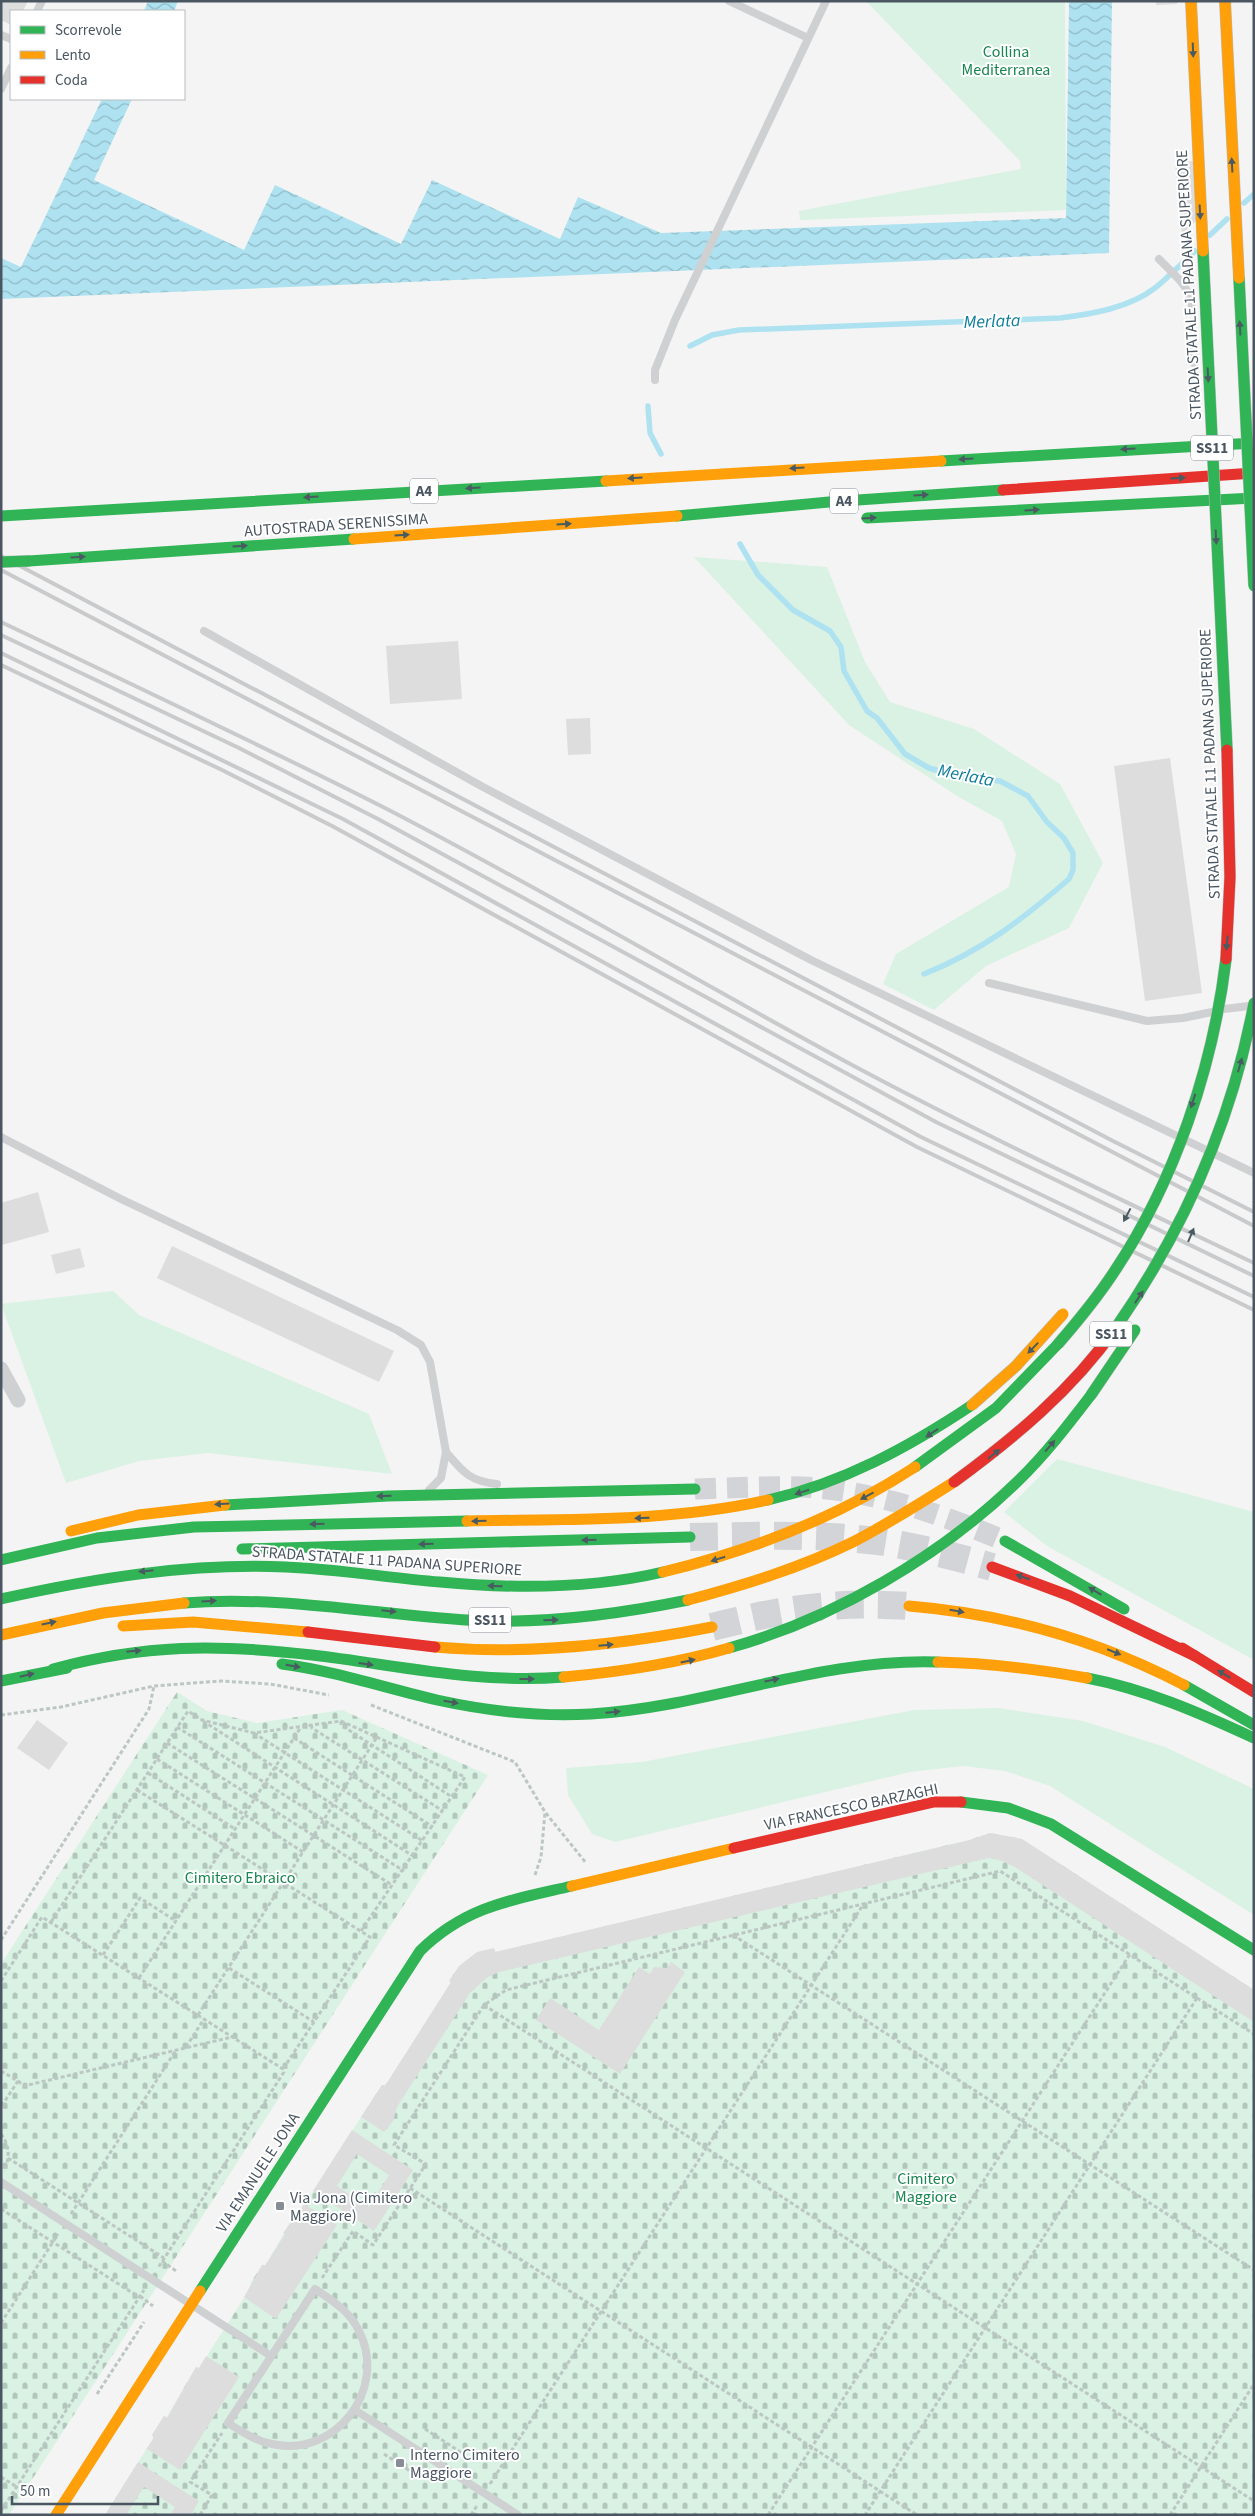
<svg xmlns="http://www.w3.org/2000/svg" width="1255" height="2516" font-family="'Source Sans 3',sans-serif">
<style>
.green{fill:#d9f2e3}
.cemetery{fill:url(#cemetery-stones)}
.water{fill:url(#water-waves)}
.lines{fill:none;stroke-linecap:round;stroke-linejoin:round}
.stream{stroke:#aee2f0;stroke-width:5.5}
.building{fill:#ddddde;fill-rule:evenodd}
.secondary-tunnel{stroke:#d2d4d7;stroke-width:21;stroke-dasharray:21 11;stroke-linecap:butt}
.highway-tunnel{stroke:#d2d4d7;stroke-width:28;stroke-dasharray:28 14;stroke-linecap:butt}
.path{stroke:#bcc7c4;stroke-width:3;stroke-dasharray:4 2.5;stroke-linecap:butt}
.lane{stroke:#ced0d2;stroke-width:8}
.street{stroke:#ced0d2;stroke-width:15}
.fast{stroke:#30b455;stroke-width:11}
.slow{stroke:#ff9f0a;stroke-width:11}
.jam{stroke:#e5322d;stroke-width:11}
.rail{stroke:#c9cacc;stroke-width:4}
.fast-bridge-casing{stroke:#b9bec3;stroke-width:12;stroke-linecap:butt}
.slow-bridge-casing{stroke:#b9bec3;stroke-width:12;stroke-linecap:butt}
.jam-bridge-casing{stroke:#b9bec3;stroke-width:12;stroke-linecap:butt}
.fast-bridge{stroke:#30b455;stroke-width:11}
.slow-bridge{stroke:#ff9f0a;stroke-width:11}
.jam-bridge{stroke:#e5322d;stroke-width:11}
.oneway{fill:#495b60}
.poi-dot{fill:#868d94;stroke:#fff;stroke-width:2}
.labels{text-anchor:middle;stroke-width:4;stroke-linejoin:round;paint-order:stroke}
.shield{fill:#fff;stroke:#808990;stroke-width:1}
.shield-label{font-size:15px;font-weight:bold;fill:#4a5661}
.park-label{font-size:16px;fill:#17864f;stroke:#fff}
.street-label{font-size:16px;fill:#4a5661;stroke:#fff}
.poi-label{font-size:16px;fill:#4a5661;stroke:#fff;text-anchor:start}
.water-label{font-size:18px;font-style:italic;fill:#0c7c9b;stroke:#fff}
</style>
<defs>
<pattern id="cemetery-stones" width="16" height="16" patternUnits="userSpaceOnUse" patternTransform="scale(1.25)"><rect width="16" height="16" fill="#d9f2e3"/><path d="M2 7V4a2 2 0 0 1 4 0v3zM10 15v-3a2 2 0 0 1 4 0v3z" fill="#b2c7bb"/></pattern>
<pattern id="water-waves" width="16" height="10" patternUnits="userSpaceOnUse" patternTransform="scale(1.25)"><rect width="16" height="10" fill="#aee2f0"/><path d="M0 5q4-4 8 0t8 0" fill="none" stroke="#90bac6"/></pattern>
</defs>
<rect width="100%" height="100%" fill="#f4f4f4"/>
<!-- green -->
<g class="green">
<polygon points="866,1 1065,1 1066,210 800,220 799,211 1021,169 1020,161"/>
<polygon points="694,557 827,567 865,662 890,702 974,729 1060,784 1103,863 1069,928 986,966 934,1010 883,984 896,954 1009,887 1016,854 1002,821 957,796 849,725"/>
<polygon points="113,1291 139,1315 369,1414 392,1474 208,1453 139,1461 66,1483 1,1304"/>
<polygon points="1057,1459 1254,1512 1254,1660 1047,1546 1004,1512"/>
<polygon points="998,1708 1083,1721 1165,1747 1254,1789 1254,1915 1050,1786 1005,1771 963,1766 910,1772 615,1842 592,1834 568,1795 566,1768 642,1762 914,1710"/>
</g>
<!-- cemetery -->
<g class="cemetery">
<polygon points="177,1692 207,1711 257,1723 342,1710 488,1775 9,2515 1,2515 1,1964"/>
<path d="M990,1833L1022,1839L1254,1990V2515H105L154,2437L152,2435L164,2416L167,2417L196,2367L199,2368C216,2342 235,2312 252,2285L250,2284L262,2265L265,2266L294,2216L296,2217L382,2085L385,2086L451,1983L449,1981C461,1962 473,1953 494,1948L496,1952L969,1840Z"/>
</g>
<!-- water -->
<g class="water">
<polygon points="148,1 178,1 174,11 144,11"/>
<polygon points="1069,1 1112,1 1109,253 1,299 1,258 21,267 102,99 132,99 94,180 244,250 275,185 401,244 432,180 560,239 578,197 661,233 1066,218"/>
</g>
<g class="lines">
<!-- stream -->
<g class="stream">
<polyline points="1244,203 1254,194"/>
<polyline points="1210,235 1227,219"/>
<path d="M690,346L712,335L739,330L1060,318C1092,314 1129,308 1155,288C1169,277 1182,263 1195,251"/>
<polyline points="648,406 650,433 661,454"/>
<path d="M740,544L758,575L793,610L830,631L841,647L844,671L867,711L877,718L905,754L929,768L960,777L1000,781L1028,796L1047,822L1064,838L1073,853V870L1069,879C1023,919 982,951 924,974"/>
</g>
</g>
<!-- building -->
<g class="building">
<polygon points="1,1 28,1 23,11 11,11 11,25 1,20"/>
<polygon points="1156,1 1177,1 1177,4 1156,5"/>
<polygon points="1196,161 1198,219 1182,234 1175,162"/>
<polygon points="458,641 462,699 390,704 386,646"/>
<polygon points="590,718 591,754 568,755 566,719"/>
<polygon points="1170,758 1202,993 1145,1001 1114,766"/>
<polygon points="38,1192 49,1232 2,1245 1,1203"/>
<polygon points="172,1246 394,1351 379,1382 157,1278"/>
<polygon points="80,1248 85,1267 56,1274 51,1255"/>
<polygon points="37,1720 68,1743 49,1770 17,1748"/>
<polygon points="990,1833 1022,1839 1254,1990 1254,2022 1015,1867 1002,1861 989,1858 499,1972 488,1977 470,1993 397,2107 393,2121 384,2132 361,2117 382,2085 385,2086 451,1982 449,1981 459,1966 477,1952 494,1948 495,1952 970,1840"/>
<polygon points="671,1962 685,1972 620,2074 536,2020 550,1998 599,2030 639,1967 650,1974 654,1967 667,1968"/>
<path d="M352,2130L413,2170L374,2231L313,2191ZM357,2154L389,2175L369,2207L337,2186Z"/>
<polygon points="304,2204 337,2225 276,2319 244,2297 262,2265 265,2266 285,2234 283,2233"/>
<polygon points="206,2356 239,2377 180,2470 147,2449 154,2437 152,2435 164,2416 167,2418 196,2367 199,2368"/>
<polygon points="138,2462 199,2501 191,2515 170,2515 175,2507 144,2487 126,2515 105,2515"/>
</g>
<g class="lines">
<!-- secondary-tunnel -->
<path class="secondary-tunnel" d="M695,1489C731,1488 767,1486 802,1487C872,1490 941,1514 1005,1541"/>
<!-- highway-tunnel -->
<g class="highway-tunnel">
<path d="M690,1537C754,1536 821,1533 884,1542C921,1548 957,1557 992,1567"/>
<path d="M712,1627C783,1609 835,1601 909,1606"/>
</g>
<!-- path -->
<g class="path">
<polyline points="371,1705 515,1762 545,1812 586,1863"/>
<polyline points="1,1715 61,1707 154,1686 221,1681 270,1684 329,1695"/>
<polyline points="203,1721 413,1856"/>
<polyline points="341,1721 341,1725 452,1797"/>
<polyline points="311,1725 312,1728 443,1811"/>
<polyline points="177,1727 404,1871"/>
<polyline points="254,1733 423,1841"/>
<polyline points="294,1738 433,1827"/>
<polyline points="167,1743 392,1885"/>
<polyline points="157,1759 303,1852"/>
<polyline points="148,1773 235,1829"/>
<polyline points="137,1790 370,1937 283,2069"/>
<polyline points="535,1875 541,1857 545,1812"/>
<polyline points="51,1922 188,1711 202,1720 254,1733 341,1721 465,1777 361,1931"/>
<polyline points="733,1935 1254,2270"/>
<polyline points="1,1940 149,1709 154,1686"/>
<polyline points="103,1955 140,1898 176,1921"/>
<polyline points="229,1968 314,2022"/>
<polyline points="139,1978 301,1727"/>
<polyline points="1,1981 42,1917 283,2069 284,2072 158,2268"/>
<polyline points="1197,1998 1254,2034"/>
<polyline points="484,2005 1254,2501"/>
<polyline points="198,2015 377,1737"/>
<polyline points="186,2047 204,2019"/>
<polyline points="1,2071 18,2081 1,2107"/>
<polyline points="18,2081 24,2086 232,2037"/>
<path d="M1,2134C10,2146 10,2158 4,2171"/>
<polyline points="8,2158 164,2258"/>
<polyline points="410,2188 917,2515"/>
<polyline points="1,2209 139,2297"/>
<polyline points="71,2214 176,2050"/>
<polyline points="162,2261 176,2271"/>
<polyline points="322,2278 353,2231 373,2245 426,2164 394,2145 484,2005 506,1990 1000,1871 1197,1998 865,2515"/>
<polyline points="140,2296 153,2306"/>
<polyline points="1,2323 58,2234"/>
<polyline points="97,2394 144,2322"/>
<polyline points="425,2429 462,2453"/>
<polyline points="384,2454 421,2478"/>
<polyline points="1,2477 17,2487"/>
<polyline points="490,2484 863,1905"/>
<polyline points="1,2511 144,2290"/>
<polyline points="200,2515 212,2495 190,2482 222,2433"/>
<polyline points="471,2515 478,2504"/>
<polyline points="768,2515 1130,1954"/>
<polyline points="1170,2515 1254,2384"/>
</g>
<!-- lane -->
<g class="lane">
<polyline points="729,1 808,38"/>
<polyline points="37,11 42,1"/>
<polyline points="1,35 11,39"/>
<polyline points="1,89 11,68"/>
<path d="M1159,259C1173,274 1192,287 1192,309"/>
<polyline points="1194,348 1194,363"/>
<polyline points="655,380 655,370 675,320 826,1"/>
<polyline points="204,631 483,787 811,960 1254,1173"/>
<polyline points="989,983 1147,1021 1183,1018 1212,1012"/>
<polyline points="1224,1009 1249,1006"/>
<polyline points="1,1137 121,1199 397,1330 421,1345 430,1362 446,1452 441,1478 429,1490"/>
<path d="M446,1452C463,1472 469,1481 497,1484"/>
<polyline points="1,2182 271,2356"/>
<path d="M315,2289C333,2301 351,2312 360,2333C387,2391 335,2458 272,2444C256,2441 242,2432 228,2423Z"/>
<polyline points="355,2410 518,2515"/>
</g>
<!-- street -->
<polyline class="street" points="1,1369 18,1400"/>
<!-- fast -->
<g class="fast">
<polyline points="941,461 1254,443"/>
<polyline points="1,516 606,481"/>
<polyline points="677,516 829,502 1003,490"/>
<polyline points="867,518 1254,498"/>
<polyline points="29,561 354,539"/>
<polyline points="915,1467 996,1408 1058,1344"/>
<path d="M768,1500C843,1483 909,1447 972,1405"/>
<polyline points="225,1505 388,1496 695,1489"/>
<polyline points="1005,1541 1124,1609"/>
<polyline points="242,1549 690,1537"/>
<polyline points="1,1560 97,1538 194,1527 467,1521"/>
<path d="M1,1599C95,1578 189,1563 286,1567C338,1569 389,1578 440,1582C514,1589 591,1589 663,1572"/>
<path d="M184,1603C284,1595 382,1616 482,1621C551,1623 620,1614 688,1600"/>
<path d="M729,1648C833,1619 940,1557 1018,1481C1045,1455 1068,1425 1091,1395"/>
<path d="M282,1664C335,1671 385,1688 437,1700C487,1711 539,1717 591,1714C709,1707 817,1658 938,1662"/>
<path d="M53,1669C145,1644 217,1644 312,1655C397,1665 477,1684 564,1677"/>
<path d="M1087,1678C1145,1689 1200,1713 1254,1738"/>
<polyline points="1,1681 67,1668"/>
<polyline points="1184,1685 1254,1725"/>
<polyline points="961,1802 1008,1808 1051,1824 1254,1950"/>
<path d="M200,2291L420,1951C466,1906 512,1900 572,1886"/>
</g>
<!-- slow -->
<g class="slow">
<polyline points="606,481 941,461"/>
<polyline points="354,539 677,516"/>
<path d="M467,1521C568,1519 669,1522 768,1500"/>
<polyline points="71,1531 138,1515 225,1505"/>
<path d="M663,1572C753,1550 837,1518 915,1467"/>
<path d="M688,1600C744,1585 800,1568 853,1542C888,1524 921,1503 954,1482"/>
<path d="M909,1606C1006,1614 1098,1640 1184,1685"/>
<polyline points="123,1626 193,1622 308,1632"/>
<polyline points="1,1635 103,1613 184,1603"/>
<path d="M435,1647C528,1655 621,1645 712,1627"/>
<path d="M938,1662C988,1663 1037,1669 1087,1678"/>
<path d="M564,1677C620,1672 674,1664 729,1648"/>
<polyline points="572,1886 734,1848"/>
<polyline points="56,2515 200,2291"/>
</g>
<!-- jam -->
<g class="jam">
<polyline points="1003,490 1254,473"/>
<polyline points="992,1567 1070,1596 1195,1656"/>
<polyline points="308,1632 435,1647"/>
<polyline points="1182,1648 1254,1692"/>
<polyline points="734,1848 934,1802 961,1802"/>
</g>
<!-- rail -->
<g class="rail">
<polyline points="1,556 1113,1141 1254,1212"/>
<polyline points="1,570 1254,1226"/>
<path d="M1,622C129,683 257,743 383,807C542,889 697,981 854,1066C985,1136 1120,1199 1254,1263"/>
<polyline points="1,635 239,748 378,819 936,1122 1254,1276"/>
<polyline points="1,653 343,819 921,1137 1254,1297"/>
<polyline points="1,665 222,770 334,827 917,1147 1254,1310"/>
</g>
<defs>
<g id="fast-bridge">
<polyline points="1203,251 1227,750"/>
<polyline points="1239,278 1254,586"/>
<polyline points="1,562 29,561"/>
<path d="M1115,1329C1183,1231 1232,1121 1254,1003"/>
<path d="M1058,1344C1078,1321 1097,1298 1114,1272C1175,1181 1213,1067 1226,959"/>
<polyline points="1091,1395 1135,1330"/>
</g>
<g id="slow-bridge">
<polyline points="1191,1 1203,251"/>
<polyline points="1225,1 1239,278"/>
<polyline points="972,1405 1016,1366 1063,1314"/>
</g>
<g id="jam-bridge">
<polyline points="1226,959 1230,877 1227,750"/>
<path d="M954,1482C1014,1438 1072,1390 1115,1329"/>
</g>
</defs>
<!-- fast-bridge casing -->
<use href="#fast-bridge" class="fast-bridge-casing"/>
<!-- slow-bridge casing -->
<use href="#slow-bridge" class="slow-bridge-casing"/>
<!-- jam-bridge casing -->
<use href="#jam-bridge" class="jam-bridge-casing"/>
<!-- fast-bridge -->
<use href="#fast-bridge" class="fast-bridge"/>
<!-- slow-bridge -->
<use href="#slow-bridge" class="slow-bridge"/>
<!-- jam-bridge -->
<use href="#jam-bridge" class="jam-bridge"/>
</g>
<!-- one-way arrows -->
<defs><path id="oneway-solid" d="M-6-.8H1V-3.2L6.5 0L1 3.2V.8H-6Z" transform="scale(1.25)"/></defs>
<g class="oneway">
<use href="#oneway-solid" transform="translate(1193 50) rotate(88)"/>
<use href="#oneway-solid" transform="translate(1232 165) rotate(-93)"/>
<use href="#oneway-solid" transform="translate(1200 212) rotate(87)"/>
<use href="#oneway-solid" transform="translate(1240 328) rotate(-93)"/>
<use href="#oneway-solid" transform="translate(1208 375) rotate(87)"/>
<use href="#oneway-solid" transform="translate(1128 449) rotate(177)"/>
<use href="#oneway-solid" transform="translate(966 459) rotate(177)"/>
<use href="#oneway-solid" transform="translate(797 468) rotate(177)"/>
<use href="#oneway-solid" transform="translate(635 478) rotate(177)"/>
<use href="#oneway-solid" transform="translate(1178 478) rotate(-4)"/>
<use href="#oneway-solid" transform="translate(473 488) rotate(177)"/>
<use href="#oneway-solid" transform="translate(921 495) rotate(-4)"/>
<use href="#oneway-solid" transform="translate(311 497) rotate(177)"/>
<use href="#oneway-solid" transform="translate(1032 510) rotate(-3)"/>
<use href="#oneway-solid" transform="translate(869 518) rotate(-3)"/>
<use href="#oneway-solid" transform="translate(564 524) rotate(-4)"/>
<use href="#oneway-solid" transform="translate(402 535) rotate(-4)"/>
<use href="#oneway-solid" transform="translate(1216 537) rotate(87)"/>
<use href="#oneway-solid" transform="translate(240 546) rotate(-4)"/>
<use href="#oneway-solid" transform="translate(78 557) rotate(-4)"/>
<use href="#oneway-solid" transform="translate(1227 943) rotate(96)"/>
<use href="#oneway-solid" transform="translate(1240 1065) rotate(-74)"/>
<use href="#oneway-solid" transform="translate(1193 1101) rotate(108)"/>
<use href="#oneway-solid" transform="translate(1127 1215) rotate(118)"/>
<use href="#oneway-solid" transform="translate(1191 1235) rotate(-67)"/>
<use href="#oneway-solid" transform="translate(1139 1297) rotate(-56)"/>
<use href="#oneway-solid" transform="translate(1033 1348) rotate(134)"/>
<use href="#oneway-solid" transform="translate(932 1433) rotate(146)"/>
<use href="#oneway-solid" transform="translate(1050 1446) rotate(-49)"/>
<use href="#oneway-solid" transform="translate(994 1454) rotate(-38)"/>
<use href="#oneway-solid" transform="translate(802 1492) rotate(163)"/>
<use href="#oneway-solid" transform="translate(384 1496) rotate(178)"/>
<use href="#oneway-solid" transform="translate(867 1496) rotate(152)"/>
<use href="#oneway-solid" transform="translate(222 1504) rotate(177)"/>
<use href="#oneway-solid" transform="translate(642 1518) rotate(179)"/>
<use href="#oneway-solid" transform="translate(479 1521) rotate(179)"/>
<use href="#oneway-solid" transform="translate(317 1524) rotate(179)"/>
<use href="#oneway-solid" transform="translate(589 1540) rotate(179)"/>
<use href="#oneway-solid" transform="translate(426 1544) rotate(179)"/>
<use href="#oneway-solid" transform="translate(718 1559) rotate(163)"/>
<use href="#oneway-solid" transform="translate(146 1571) rotate(174)"/>
<use href="#oneway-solid" transform="translate(1023 1577) rotate(-161)"/>
<use href="#oneway-solid" transform="translate(495 1586) rotate(-178)"/>
<use href="#oneway-solid" transform="translate(1095 1591) rotate(-149)"/>
<use href="#oneway-solid" transform="translate(209 1601) rotate(-3)"/>
<use href="#oneway-solid" transform="translate(389 1611) rotate(6)"/>
<use href="#oneway-solid" transform="translate(957 1611) rotate(10)"/>
<use href="#oneway-solid" transform="translate(551 1620) rotate(-2)"/>
<use href="#oneway-solid" transform="translate(49 1623) rotate(-12)"/>
<use href="#oneway-solid" transform="translate(606 1645) rotate(-5)"/>
<use href="#oneway-solid" transform="translate(134 1651) rotate(-6)"/>
<use href="#oneway-solid" transform="translate(1114 1652) rotate(22)"/>
<use href="#oneway-solid" transform="translate(688 1661) rotate(-12)"/>
<use href="#oneway-solid" transform="translate(366 1664) rotate(8)"/>
<use href="#oneway-solid" transform="translate(293 1666) rotate(10)"/>
<use href="#oneway-solid" transform="translate(1224 1674) rotate(-149)"/>
<use href="#oneway-solid" transform="translate(27 1675) rotate(-13)"/>
<use href="#oneway-solid" transform="translate(527 1679)"/>
<use href="#oneway-solid" transform="translate(772 1680) rotate(-12)"/>
<use href="#oneway-solid" transform="translate(451 1702) rotate(10)"/>
<use href="#oneway-solid" transform="translate(613 1712) rotate(-5)"/>
</g>
<!-- markers -->
<g class="poi-dot">
<rect x="275" y="2201" width="10" height="10" rx="2.5"/>
<rect x="395" y="2458" width="10" height="10" rx="2.5"/>
</g>
<g class="labels">
<!-- shield labels -->
<g class="shield">
<rect x="1191" y="435.5" width="42" height="25" rx="4"/>
<rect x="410" y="478.5" width="28" height="25" rx="4"/>
<rect x="830" y="488.5" width="28" height="25" rx="4"/>
<rect x="1090" y="1321.5" width="42" height="25" rx="4"/>
<rect x="469" y="1607.5" width="42" height="25" rx="4"/>
</g>
<g class="shield-label">
<text x="1212" y="453">SS11</text>
<text x="424" y="496">A4</text>
<text x="844" y="506">A4</text>
<text x="1111" y="1339">SS11</text>
<text x="490" y="1625">SS11</text>
</g>
<!-- park labels -->
<g class="park-label">
<text x="1006" y="57">Collina<tspan x="1006" dy="18">Mediterranea</tspan></text>
<text x="240" y="1883">Cimitero Ebraico</text>
<text x="926" y="2184">Cimitero<tspan x="926" dy="18">Maggiore</tspan></text>
</g>
<!-- street labels -->
<g class="street-label">
<text transform="translate(1188 285) rotate(-93)" y="6">STRADA STATALE 11 PADANA SUPERIORE</text>
<text transform="translate(336 524) rotate(-4)" y="6">AUTOSTRADA SERENISSIMA</text>
<text transform="translate(1209 764) rotate(-92)" y="6">STRADA STATALE 11 PADANA SUPERIORE</text>
<text transform="translate(387 1560) rotate(4)" y="6">STRADA STATALE 11 PADANA SUPERIORE</text>
<text transform="translate(851 1806) rotate(-12)" y="6">VIA FRANCESCO BARZAGHI</text>
<text transform="translate(257 2172) rotate(-57)" y="6">VIA EMANUELE JONA</text>
</g>
<!-- poi labels -->
<g class="poi-label">
<text x="290" y="2203">Via Jona (Cimitero<tspan x="290" dy="18">Maggiore)</tspan></text>
<text x="410" y="2460">Interno Cimitero<tspan x="410" dy="18">Maggiore</tspan></text>
</g>
<!-- water labels -->
<g class="water-label">
<text transform="translate(992 321) rotate(-2)" y="6">Merlata</text>
<text transform="translate(966 775) rotate(11)" y="6">Merlata</text>
</g>
</g>
<!-- border -->
<rect width="1255" height="2516" fill="none" stroke="#4a5661" stroke-width="5"/>
<!-- legend -->
<rect x="10" y="10" width="175" height="90" fill="#ffffff" stroke="#b7bbc0"/>
<rect x="20" y="26" width="25" height="8" fill="#30b455" stroke="#b7bbc0"/>
<text x="55" y="35" font-size="15" fill="#4a5661">Scorrevole</text>
<rect x="20" y="51" width="25" height="8" fill="#ff9f0a" stroke="#b7bbc0"/>
<text x="55" y="60" font-size="15" fill="#4a5661">Lento</text>
<rect x="20" y="76" width="25" height="8" fill="#e5322d" stroke="#b7bbc0"/>
<text x="55" y="85" font-size="15" fill="#4a5661">Coda</text>
<!-- scale -->
<path d="M12 2496v8h146v-8" fill="none" stroke="#4a5661" stroke-width="2.5"/>
<text x="20" y="2496" font-size="15" fill="#4a5661" stroke="#ffffff" stroke-width="4" paint-order="stroke">50 m</text>
</svg>
